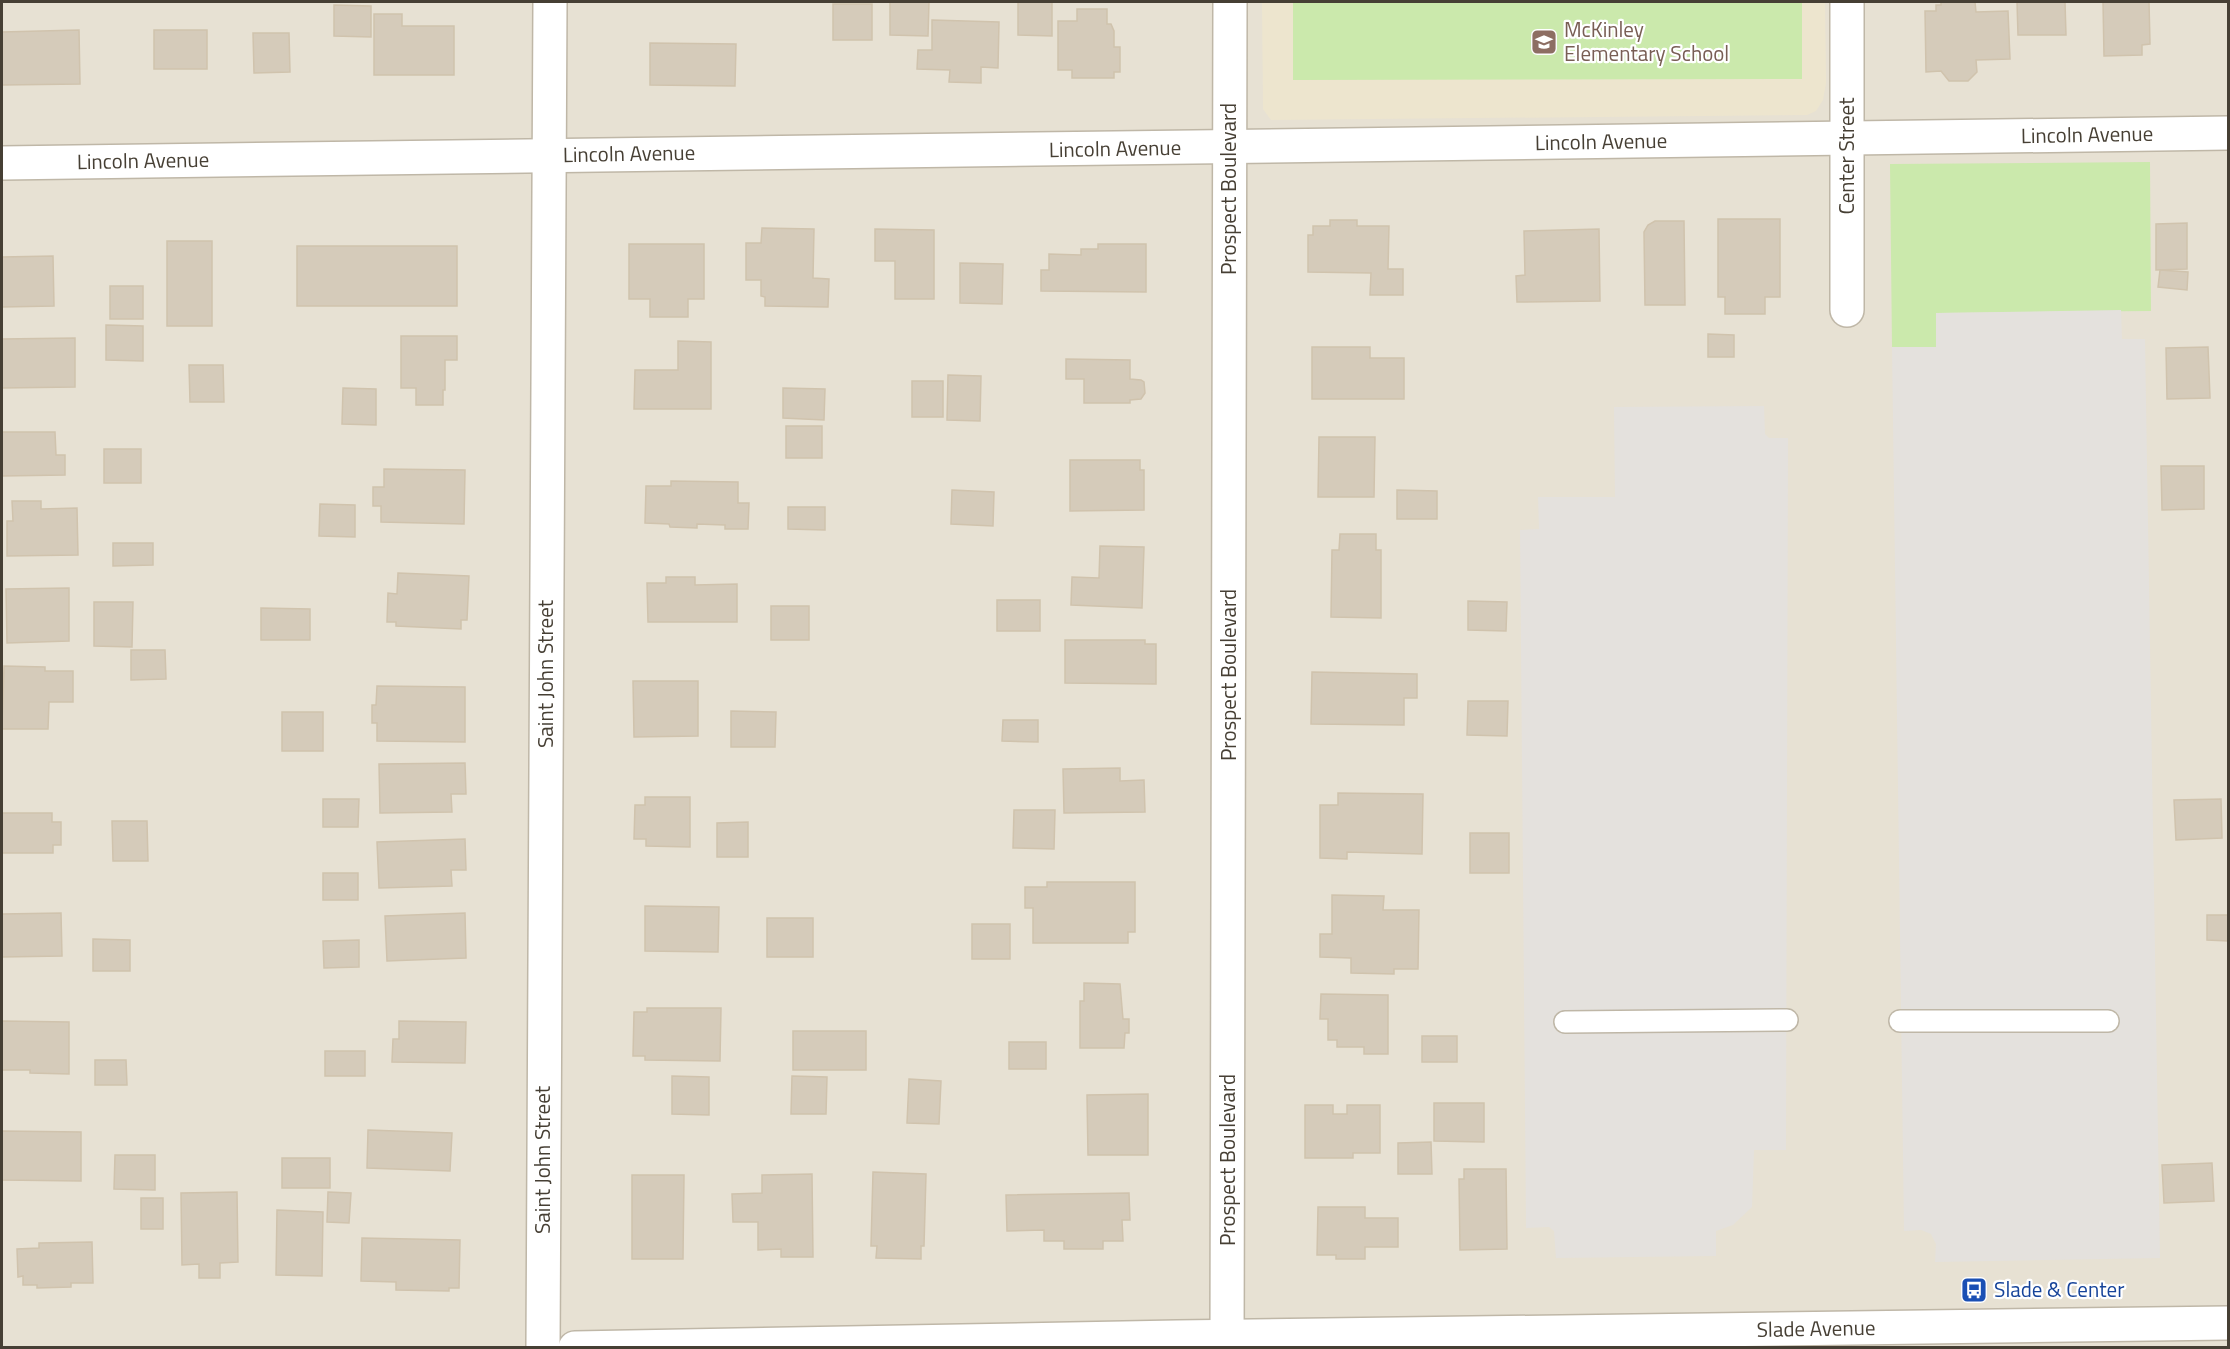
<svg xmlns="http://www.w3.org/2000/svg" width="2230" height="1349" font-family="'Titillium Web',sans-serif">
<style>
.residential{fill:#e7e1d3}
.education{fill:#ede5ce}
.green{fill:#cbe9ac}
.parking{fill:#e4e1dd}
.building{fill:#d5cbba;stroke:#d0c3ad;stroke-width:1.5}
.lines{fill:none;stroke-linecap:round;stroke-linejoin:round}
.service-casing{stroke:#bfb7a7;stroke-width:24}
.minor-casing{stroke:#bfb7a7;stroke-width:36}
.service{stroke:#fff;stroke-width:21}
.minor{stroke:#fff;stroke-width:33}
.labels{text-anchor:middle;stroke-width:4.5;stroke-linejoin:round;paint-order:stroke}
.education-label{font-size:21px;fill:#785e54;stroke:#fff;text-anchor:start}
.street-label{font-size:21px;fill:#463f34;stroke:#fff}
.transit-label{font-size:21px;fill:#164399;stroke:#fff;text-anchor:start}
</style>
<rect width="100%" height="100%" fill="#f3efe5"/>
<!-- residential -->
<rect class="residential" x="2" y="2" width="2226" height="1345"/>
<!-- education -->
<polygon class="education" points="1262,2 1825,2 1826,83 1823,100 1816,111 1807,115 1271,120 1263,109"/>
<!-- green -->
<g class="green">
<polygon points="1293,2 1802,2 1802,79 1293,80"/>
<polygon points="2150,162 2151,311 1937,313 1936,347 1892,347 1890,164"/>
</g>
<!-- parking -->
<g class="parking">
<polygon points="2121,310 2122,339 2145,339 2160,1258 1935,1262 1936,1244 1931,1234 1921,1230 1904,1231 1892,347 1936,347 1936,313"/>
<polygon points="1764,406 1765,434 1769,438 1788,438 1786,1150 1754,1150 1752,1207 1733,1225 1716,1231 1716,1256 1556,1258 1554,1231 1549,1227 1526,1228 1520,530 1539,529 1538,497 1615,497 1614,407"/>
</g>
<!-- building -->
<g class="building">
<polygon points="890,2 929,2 928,36 890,35"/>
<polygon points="1018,2 1052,2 1052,36 1018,35"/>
<polygon points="1941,2 1975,2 1976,12 2008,11 2010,59 1976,60 1977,72 1968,81 1949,81 1941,71 1926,72 1925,11 1936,11 1936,5 1941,5"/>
<polygon points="2017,2 2065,2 2066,35 2018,35"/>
<polygon points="2103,2 2149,2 2150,44 2142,45 2142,55 2104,56"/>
<rect x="833" y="4" width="39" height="36"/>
<polygon points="334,5 371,6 371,37 334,36"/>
<polygon points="1077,9 1107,9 1107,24 1111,24 1114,31 1114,47 1120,47 1120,72 1114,72 1114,78 1072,78 1072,70 1058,70 1058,21 1077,21"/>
<polygon points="374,14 402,14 402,26 454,26 454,75 374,75"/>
<polygon points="932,20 999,22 998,68 981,67 981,83 949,82 950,70 917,69 918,50 932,50"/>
<polygon points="79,30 80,84 2,85 2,32"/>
<rect x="154" y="30" width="53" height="39"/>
<polygon points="253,33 289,33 290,72 254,73"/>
<polygon points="650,43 736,44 735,86 650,85"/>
<polygon points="1718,219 1780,219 1780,297 1765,297 1765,314 1725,314 1725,297 1718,297"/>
<polygon points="1330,220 1357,220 1357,226 1389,226 1388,269 1403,269 1403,295 1370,295 1371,273 1308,272 1308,235 1313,235 1313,226 1330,226"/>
<polygon points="1655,221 1684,221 1685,305 1645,305 1644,232 1648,225"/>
<polygon points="2187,223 2187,269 2156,270 2156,224"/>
<polygon points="762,228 814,229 813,278 829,279 828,307 765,306 765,297 761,296 761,280 746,280 746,243 761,243"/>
<polygon points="875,229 934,230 934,299 895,299 895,261 875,261"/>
<polygon points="1599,229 1600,301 1517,302 1516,276 1525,275 1524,231"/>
<rect x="167" y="241" width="45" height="85"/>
<polygon points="629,244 704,244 704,299 688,299 688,317 650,317 650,299 629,299"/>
<polygon points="1098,244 1146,244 1146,292 1041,291 1041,270 1049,270 1049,254 1081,255 1081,249 1098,249"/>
<rect x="297" y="246" width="160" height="60"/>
<polygon points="53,256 54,306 2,307 2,257"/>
<polygon points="960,263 1003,264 1002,304 960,303"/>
<polygon points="2160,270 2188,272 2187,290 2158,287"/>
<rect x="110" y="286" width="33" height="33"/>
<polygon points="106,325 143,326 143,361 106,360"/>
<polygon points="1708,334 1734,335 1734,357 1708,357"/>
<polygon points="401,336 457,336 457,360 445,360 445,390 443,390 443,405 416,405 416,388 401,388"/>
<polygon points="75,338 75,387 2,388 2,339"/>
<polygon points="678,341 711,342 711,409 634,409 635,370 678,370"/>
<polygon points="1312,347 1370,347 1370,358 1404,358 1404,399 1312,399"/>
<polygon points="2208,347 2210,398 2167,399 2166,348"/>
<polygon points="1066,359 1130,360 1130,379 1141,380 1144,382 1145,393 1141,399 1130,400 1130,403 1084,403 1084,379 1066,379"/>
<polygon points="189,365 223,365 224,402 190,402"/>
<polygon points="948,375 981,376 980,421 947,420"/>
<rect x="912" y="381" width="31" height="36"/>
<polygon points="343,388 376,389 376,425 342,424"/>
<polygon points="783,388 825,389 824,420 783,418"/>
<rect x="786" y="426" width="36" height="32"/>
<polygon points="2,432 55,432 56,455 65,455 65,475 2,476"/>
<polygon points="1319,437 1375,437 1374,497 1318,497"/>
<rect x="104" y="449" width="37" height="34"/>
<polygon points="1070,460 1140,460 1140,470 1144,470 1144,510 1070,511"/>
<polygon points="2161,466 2204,466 2204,509 2162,510"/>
<polygon points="384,469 465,470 464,524 381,522 381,506 373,506 373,487 384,487"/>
<polygon points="671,481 738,482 738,503 749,503 748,529 725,529 725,525 697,524 697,528 670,527 669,524 645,523 646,486 671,486"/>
<polygon points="952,490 994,492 993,526 951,524"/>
<polygon points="1397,490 1437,491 1437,519 1397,519"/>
<polygon points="12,501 41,501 41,509 77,508 78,555 7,556 7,521 13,521"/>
<polygon points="320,504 355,505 355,537 319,536"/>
<polygon points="788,507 825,507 825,530 788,529"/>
<polygon points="1340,534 1376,534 1376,550 1381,550 1381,618 1331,617 1332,550 1339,550"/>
<polygon points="113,543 153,543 153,565 113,566"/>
<polygon points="1100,546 1144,547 1142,608 1071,605 1072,577 1099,578"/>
<polygon points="398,573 469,576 467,620 461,620 461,629 396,626 396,622 387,622 388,593 397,594"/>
<polygon points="666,577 695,577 695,585 737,584 737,622 648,622 647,583 666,583"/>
<polygon points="69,588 69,641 7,643 6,589"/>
<rect x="997" y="600" width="43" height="31"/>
<polygon points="1468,601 1507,602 1506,631 1468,630"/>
<polygon points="94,602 133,602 132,647 94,646"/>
<rect x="771" y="606" width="38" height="34"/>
<polygon points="261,608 310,609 310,640 261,640"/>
<polygon points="1065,640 1145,640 1145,644 1156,644 1156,684 1065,683"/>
<polygon points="131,650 165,650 166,679 131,680"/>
<polygon points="4,666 45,667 45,671 73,671 73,702 49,702 48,729 2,729"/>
<polygon points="1312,672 1417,674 1417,698 1404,698 1404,725 1311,724"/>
<polygon points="633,681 698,681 698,736 634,737"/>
<polygon points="377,686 465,687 465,742 377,741 377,723 372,723 372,705 376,705"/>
<polygon points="1468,701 1508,701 1507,736 1467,735"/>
<polygon points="731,711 776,712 775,747 731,747"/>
<rect x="282" y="712" width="41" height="39"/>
<polygon points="1003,720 1038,720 1038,742 1002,741"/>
<polygon points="465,763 466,794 451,794 452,812 380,813 379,764"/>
<polygon points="1120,768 1120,781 1144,780 1145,812 1064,813 1063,769"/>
<polygon points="1338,793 1423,794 1422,854 1347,852 1347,859 1320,858 1320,805 1338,805"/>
<polygon points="645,797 690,797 690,847 646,846 646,839 634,839 635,805 645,805"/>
<polygon points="323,799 359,799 358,827 323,827"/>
<polygon points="2221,799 2222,838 2176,840 2174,800"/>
<polygon points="1014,810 1055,810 1054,849 1013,848"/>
<polygon points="2,813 52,813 52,822 61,822 61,845 53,845 53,853 2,853"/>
<polygon points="112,821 147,821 148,861 113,861"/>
<polygon points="748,822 748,857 717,857 717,823"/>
<rect x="1470" y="833" width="39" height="40"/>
<polygon points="465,839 466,870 451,870 452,886 379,888 377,842"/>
<rect x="323" y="873" width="35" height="27"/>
<polygon points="1047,882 1135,882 1135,932 1128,932 1128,943 1033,943 1033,908 1025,908 1025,887 1047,887"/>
<polygon points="1332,895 1384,896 1383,910 1419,910 1418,969 1394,969 1394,974 1351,973 1351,958 1320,957 1320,934 1332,934"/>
<polygon points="645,906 719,907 718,952 645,951"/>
<polygon points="61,913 62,956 2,957 2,914"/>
<polygon points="465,913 466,958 387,961 385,916"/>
<polygon points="2207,915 2228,915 2228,941 2207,940"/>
<rect x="767" y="918" width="46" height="39"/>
<rect x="972" y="924" width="38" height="35"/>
<polygon points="93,939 130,940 130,971 93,971"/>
<polygon points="359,940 359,967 324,968 323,941"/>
<polygon points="1084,983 1120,984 1123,1019 1129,1019 1129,1033 1125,1033 1124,1048 1080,1048 1080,1001 1084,1001"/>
<polygon points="1321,994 1388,995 1388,1054 1364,1054 1364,1047 1337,1047 1337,1040 1328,1040 1328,1019 1320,1019"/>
<polygon points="647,1008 721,1008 720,1061 645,1060 645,1056 633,1056 634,1012 647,1012"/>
<polygon points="2,1021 69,1022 69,1074 30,1073 30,1070 2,1070"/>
<polygon points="399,1021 466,1022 465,1063 392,1062 393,1039 399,1039"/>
<rect x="793" y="1031" width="73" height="39"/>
<rect x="1422" y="1036" width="35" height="26"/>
<rect x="1009" y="1042" width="37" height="27"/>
<rect x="325" y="1051" width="40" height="25"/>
<polygon points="95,1060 126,1060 127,1085 95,1085"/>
<polygon points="672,1076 709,1077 709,1115 672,1114"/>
<polygon points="792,1076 827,1077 826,1114 791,1114"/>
<polygon points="909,1079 941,1081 939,1124 907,1123"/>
<polygon points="1148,1094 1148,1155 1088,1155 1087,1095"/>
<polygon points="1434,1103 1484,1103 1484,1142 1434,1141"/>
<polygon points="1305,1105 1333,1105 1333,1114 1347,1114 1347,1105 1380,1105 1380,1153 1353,1153 1353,1158 1305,1158"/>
<polygon points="368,1130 452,1133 450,1171 367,1168"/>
<polygon points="2,1131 81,1132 81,1181 2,1180"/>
<polygon points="1431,1142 1432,1174 1398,1174 1398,1143"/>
<polygon points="115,1155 155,1155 155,1190 114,1189"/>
<rect x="282" y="1158" width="48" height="30"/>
<polygon points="2212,1163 2214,1201 2164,1203 2162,1165"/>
<polygon points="1464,1169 1506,1169 1507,1249 1460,1250 1459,1179 1464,1179"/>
<polygon points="873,1172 926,1174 924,1246 921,1246 921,1259 876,1258 877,1246 871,1246"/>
<polygon points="812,1174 813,1257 781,1257 781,1249 758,1250 758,1222 733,1222 732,1194 762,1193 762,1175"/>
<polygon points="632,1175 684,1175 683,1259 632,1259"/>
<polygon points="237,1192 238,1262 220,1263 220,1278 199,1278 199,1264 182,1265 181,1193"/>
<polygon points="328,1192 351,1193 349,1223 327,1222"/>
<polygon points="1129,1193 1130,1220 1122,1220 1123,1241 1103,1241 1103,1249 1064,1249 1064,1241 1044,1241 1044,1230 1007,1231 1006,1195"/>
<rect x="141" y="1198" width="22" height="31"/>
<polygon points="1318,1207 1365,1207 1365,1218 1398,1218 1398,1247 1365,1247 1365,1259 1336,1259 1336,1255 1317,1255"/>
<polygon points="277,1210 323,1212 322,1276 276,1275"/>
<polygon points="362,1238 460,1240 459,1288 449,1288 449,1291 396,1290 396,1282 361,1281"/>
<polygon points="92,1242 93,1283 71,1283 71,1287 37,1288 37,1285 23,1285 23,1276 18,1277 17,1249 39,1248 39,1243"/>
</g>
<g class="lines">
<defs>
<g id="service">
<polyline points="1900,1021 2108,1021"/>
<polyline points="1565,1022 1787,1020"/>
</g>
<g id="minor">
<polyline points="2,163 2228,133"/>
<polyline points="1847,310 1847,2"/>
<polyline points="543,1348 550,2"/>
<polyline points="575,1348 1177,1337 2228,1323"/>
<polyline points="1227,1348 1230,2"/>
</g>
</defs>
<!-- service casing -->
<use href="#service" class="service-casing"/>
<!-- minor casing -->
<use href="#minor" class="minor-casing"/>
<!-- service -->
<use href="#service" class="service"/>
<!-- minor -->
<use href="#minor" class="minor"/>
</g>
<!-- icons -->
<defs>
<symbol id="school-square" viewBox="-11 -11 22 22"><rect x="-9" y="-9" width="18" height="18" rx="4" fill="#8d6e63" stroke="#fff"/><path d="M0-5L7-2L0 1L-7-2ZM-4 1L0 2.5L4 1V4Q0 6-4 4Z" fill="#fff"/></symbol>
<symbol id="bus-square" viewBox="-11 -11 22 22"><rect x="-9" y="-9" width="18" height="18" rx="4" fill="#1a4fb4" stroke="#fff"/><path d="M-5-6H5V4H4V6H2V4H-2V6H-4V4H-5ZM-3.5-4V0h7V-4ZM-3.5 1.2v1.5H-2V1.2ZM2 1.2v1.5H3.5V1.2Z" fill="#fff"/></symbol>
</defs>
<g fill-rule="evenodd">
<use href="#school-square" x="1529" y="27" width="30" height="30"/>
<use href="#bus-square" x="1959" y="1275" width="30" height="30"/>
</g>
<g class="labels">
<!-- education labels -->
<g class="education-label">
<text x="1564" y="37">McKinley<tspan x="1564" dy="24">Elementary School</tspan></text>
</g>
<!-- street labels -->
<g class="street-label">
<text transform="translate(2087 135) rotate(-1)" y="7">Lincoln Avenue</text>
<text transform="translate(1601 142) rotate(-1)" y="7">Lincoln Avenue</text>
<text transform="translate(1115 149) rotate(-1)" y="7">Lincoln Avenue</text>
<text transform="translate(629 154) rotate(-1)" y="7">Lincoln Avenue</text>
<text transform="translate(1847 156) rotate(-90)" y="7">Center Street</text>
<text transform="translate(143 161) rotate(-1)" y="7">Lincoln Avenue</text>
<text transform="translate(1229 189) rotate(-90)" y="7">Prospect Boulevard</text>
<text transform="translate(546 674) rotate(-90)" y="7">Saint John Street</text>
<text transform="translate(1229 675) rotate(-90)" y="7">Prospect Boulevard</text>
<text transform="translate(543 1160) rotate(-90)" y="7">Saint John Street</text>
<text transform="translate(1228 1160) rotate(-90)" y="7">Prospect Boulevard</text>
<text transform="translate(1816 1329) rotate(-1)" y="7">Slade Avenue</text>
</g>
<!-- transit labels -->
<g class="transit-label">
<text x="1994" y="1297">Slade &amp; Center</text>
</g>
</g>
<!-- border -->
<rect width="2230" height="1349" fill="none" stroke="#463f34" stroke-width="6"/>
</svg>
